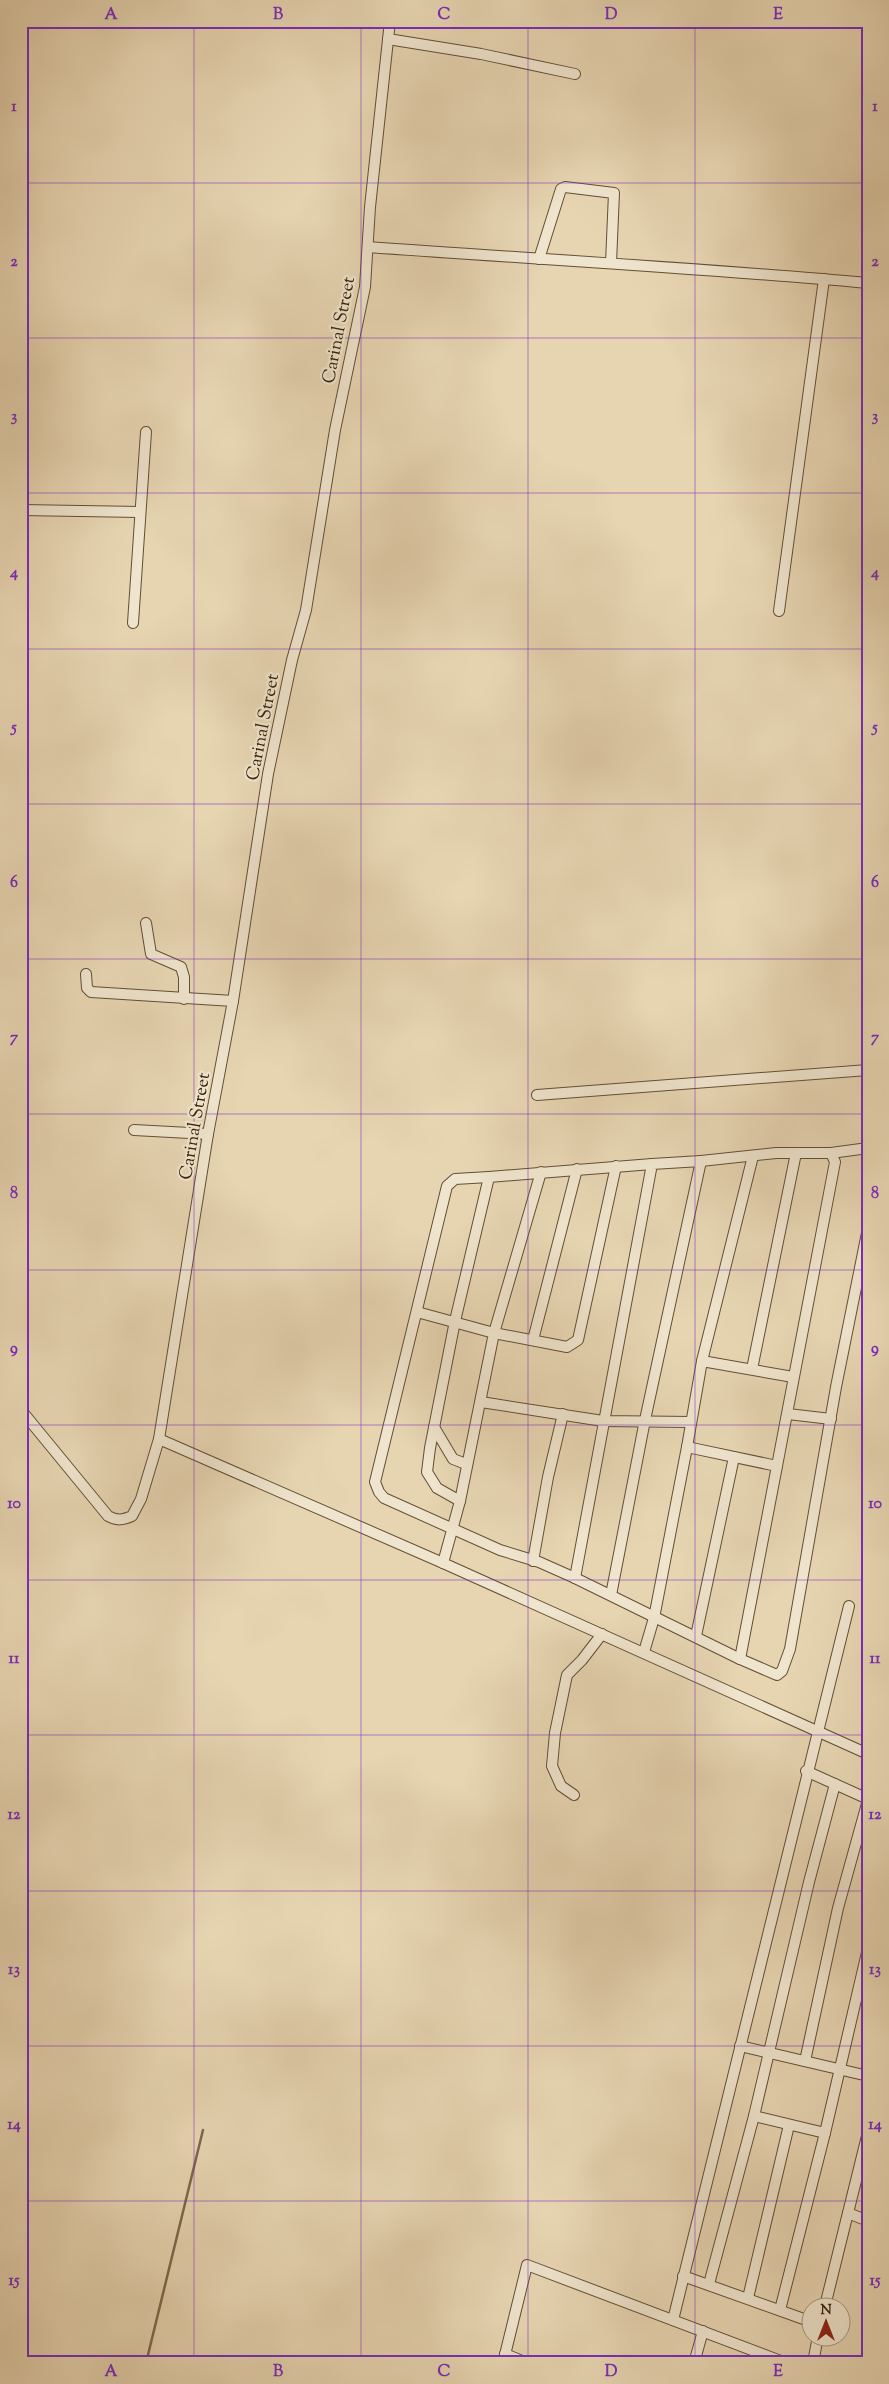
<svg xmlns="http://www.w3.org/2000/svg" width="889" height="2384" font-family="'Sorts Mill Goudy',serif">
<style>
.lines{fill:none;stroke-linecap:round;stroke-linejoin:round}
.stream{stroke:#7c694d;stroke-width:2.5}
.minor-casing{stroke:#624f34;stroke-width:12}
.minor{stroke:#efe4cd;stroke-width:10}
.grid{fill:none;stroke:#7b2cbf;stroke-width:1;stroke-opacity:0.55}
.labels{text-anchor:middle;stroke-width:4.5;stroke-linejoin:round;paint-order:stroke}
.street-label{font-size:18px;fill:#36220a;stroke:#efe4cd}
.neatline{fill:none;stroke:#7b2cbf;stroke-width:2}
.grid-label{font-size:16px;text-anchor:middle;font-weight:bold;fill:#7b2cbf}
</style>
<rect width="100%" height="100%" fill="#e7d5b2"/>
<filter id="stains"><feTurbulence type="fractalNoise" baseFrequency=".004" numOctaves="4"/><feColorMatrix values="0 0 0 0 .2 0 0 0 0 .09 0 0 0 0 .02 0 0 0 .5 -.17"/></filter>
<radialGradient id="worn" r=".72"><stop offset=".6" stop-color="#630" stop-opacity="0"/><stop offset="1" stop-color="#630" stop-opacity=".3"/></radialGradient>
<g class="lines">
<!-- stream -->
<polyline class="stream" points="146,2363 203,2130"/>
<defs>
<g id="minor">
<polyline points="388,39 481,54 575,74"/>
<path d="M368,247C534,259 701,268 868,283"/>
<polyline points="539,259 561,189 565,187 614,193 611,263"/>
<polyline points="21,510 140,512"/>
<polyline points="779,611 824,279"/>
<polyline points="133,623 146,432"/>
<polyline points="146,923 151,954 181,967 184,977 184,999"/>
<polyline points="86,974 87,988 91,992 233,1001"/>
<polyline points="537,1095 868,1070"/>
<polyline points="134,1130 208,1134"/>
<polyline points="831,1153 868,1148"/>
<polyline points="701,1161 776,1153 831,1153 835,1162 777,1466"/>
<polyline points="541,1172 494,1333 567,1347 578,1340 616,1166"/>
<polyline points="489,1177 455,1179 447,1186 375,1482 379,1492 384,1498 500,1550 539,1562 575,1578 740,1659"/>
<polyline points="417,1312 494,1333 460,1501 443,1563"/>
<polyline points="533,1340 577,1169"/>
<polyline points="702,1361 793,1377"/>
<polyline points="752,1369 796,1153"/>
<polyline points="481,1402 603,1421 691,1422"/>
<path d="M21,1410L108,1516C117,1521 123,1520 132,1516L141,1499L159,1439L443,1563L868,1754"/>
<polyline points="788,1414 831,1419"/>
<polyline points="434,1427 453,1459 466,1464"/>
<polyline points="159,1439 208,1134 233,1001 268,774 292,660 306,610 335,430 365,287 370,207 390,21"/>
<polyline points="687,1447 702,1361 753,1156"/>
<polyline points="460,1501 437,1488 427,1472 430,1448 455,1321 489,1177 652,1164"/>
<polyline points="533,1561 548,1477 563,1414"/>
<polyline points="575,1578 652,1164 701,1161 645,1420 611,1595"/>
<polyline points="696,1636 734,1457"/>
<polyline points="644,1652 654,1618 687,1447 777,1466 740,1659 777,1675 782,1671 790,1649 836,1387 868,1228"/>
<polyline points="806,1771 868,1799"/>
<polyline points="574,1795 561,1786 552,1766 555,1733 567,1675 582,1660 602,1634"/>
<polyline points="740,2046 868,2076"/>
<polyline points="805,2061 838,1908 868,1800"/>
<polyline points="754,2116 825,2133"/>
<polyline points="848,2213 868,2221"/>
<polyline points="683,2276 812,2322"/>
<polyline points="709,2284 754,2116 809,1882 835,1784"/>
<polyline points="748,2298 789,2125"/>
<polyline points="825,2306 868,2132"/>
<polyline points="780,2310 825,2133 868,1948"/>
<polyline points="673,2320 849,1606"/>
<polyline points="505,2354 527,2363"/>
<polyline points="503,2363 527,2265 786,2363"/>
<polyline points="694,2363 703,2331"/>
<polyline points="813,2363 818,2336"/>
</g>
</defs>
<!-- minor casing -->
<use href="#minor" class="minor-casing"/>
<!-- minor -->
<use href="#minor" class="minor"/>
</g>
<!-- grid -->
<path class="grid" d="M194,21V2363M361,21V2363M528,21V2363M695,21V2363M21,183H868M21,338H868M21,493H868M21,649H868M21,804H868M21,959H868M21,1114H868M21,1270H868M21,1425H868M21,1580H868M21,1735H868M21,1891H868M21,2046H868M21,2201H868"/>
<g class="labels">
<!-- street labels -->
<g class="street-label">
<text transform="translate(338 330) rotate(-79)" y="6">Carinal Street</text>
<text transform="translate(262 727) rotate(-79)" y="6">Carinal Street</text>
<text transform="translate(194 1126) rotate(-80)" y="6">Carinal Street</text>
</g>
</g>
<!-- margin -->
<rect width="889" height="2384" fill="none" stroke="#e7d5b2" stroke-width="55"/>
<!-- north arrow -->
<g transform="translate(826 2322)"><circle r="24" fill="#efe4cd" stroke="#a5967f"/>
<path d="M0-4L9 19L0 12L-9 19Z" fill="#8f2418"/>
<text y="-8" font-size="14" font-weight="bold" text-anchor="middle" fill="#36220a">N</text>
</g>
<rect x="28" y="28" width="834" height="2328" class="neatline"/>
<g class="grid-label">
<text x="111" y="19">A</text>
<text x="278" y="19">B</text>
<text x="444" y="19">C</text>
<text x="611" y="19">D</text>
<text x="778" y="19">E</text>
<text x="14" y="111">1</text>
<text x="875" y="111">1</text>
<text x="14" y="266">2</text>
<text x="875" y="266">2</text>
<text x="14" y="421">3</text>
<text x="875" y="421">3</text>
<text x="14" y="577">4</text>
<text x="875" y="577">4</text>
<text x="14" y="732">5</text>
<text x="875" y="732">5</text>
<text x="14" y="887">6</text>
<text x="875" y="887">6</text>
<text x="14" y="1042">7</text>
<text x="875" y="1042">7</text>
<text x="14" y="1198">8</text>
<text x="875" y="1198">8</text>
<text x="14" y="1353">9</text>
<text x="875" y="1353">9</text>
<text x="14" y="1508">10</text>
<text x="875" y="1508">10</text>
<text x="14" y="1663">11</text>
<text x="875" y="1663">11</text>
<text x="14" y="1819">12</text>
<text x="875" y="1819">12</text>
<text x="14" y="1974">13</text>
<text x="875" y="1974">13</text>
<text x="14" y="2129">14</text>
<text x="875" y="2129">14</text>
<text x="14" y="2285">15</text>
<text x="875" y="2285">15</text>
<text x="111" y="2376">A</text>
<text x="278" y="2376">B</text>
<text x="444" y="2376">C</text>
<text x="611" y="2376">D</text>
<text x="778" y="2376">E</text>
</g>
<rect width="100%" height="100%" filter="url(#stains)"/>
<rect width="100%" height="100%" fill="url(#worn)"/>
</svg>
